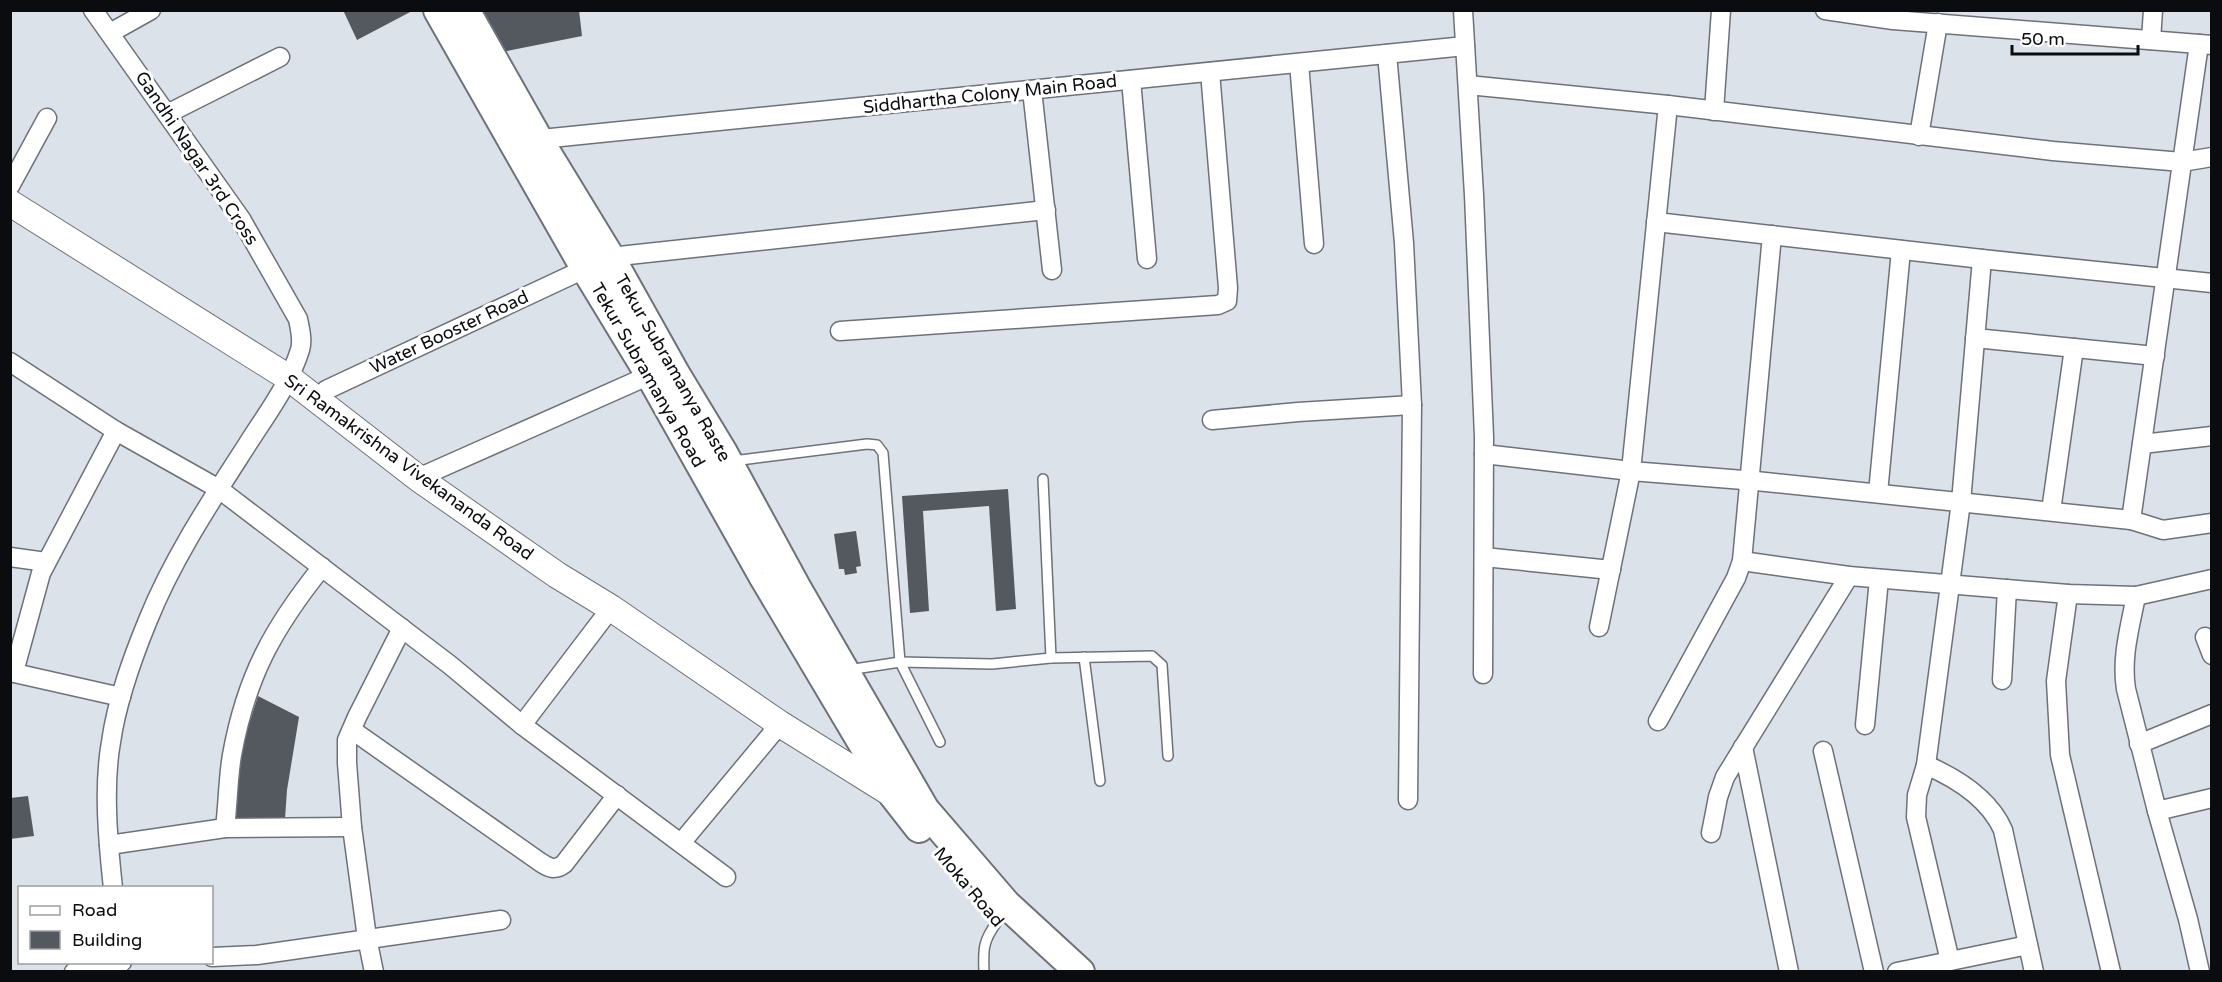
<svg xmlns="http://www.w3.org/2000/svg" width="2222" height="982" font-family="'Varela Round',sans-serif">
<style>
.building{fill:#54585f}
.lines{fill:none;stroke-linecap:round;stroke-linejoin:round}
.service-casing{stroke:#6d7279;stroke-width:12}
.minor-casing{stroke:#6d7279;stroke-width:21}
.secondary-casing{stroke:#6d7279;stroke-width:28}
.primary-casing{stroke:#6d7279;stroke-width:32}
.service{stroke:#fff;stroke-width:9}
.minor{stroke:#fff;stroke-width:18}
.secondary{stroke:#fff;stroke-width:26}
.primary{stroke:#fff;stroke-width:28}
.labels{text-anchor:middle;stroke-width:6;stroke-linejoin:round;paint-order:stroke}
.street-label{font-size:18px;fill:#0a0c0f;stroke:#fff}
</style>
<rect width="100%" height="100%" fill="#dce2ea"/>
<!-- building -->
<g class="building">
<polygon points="343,10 414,10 357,40"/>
<polygon points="475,10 579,10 582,36 502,52"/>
<polygon points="1008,489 1016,609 996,611 989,506 923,511 929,611 910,613 902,496"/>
<polygon points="856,531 861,566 856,567 857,573 845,575 844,569 839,569 834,534"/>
<polygon points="258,696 299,717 287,790 285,819 234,818 240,752"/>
<polygon points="28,796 34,836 10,839 10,798"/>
</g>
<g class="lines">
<defs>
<g id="service">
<polyline points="733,461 867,444 877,445 883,453 900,662 940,742"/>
<polyline points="1043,479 1051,658"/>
<polyline points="1084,657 1100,781"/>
<polyline points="848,670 900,662 992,664 1051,658 1152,656 1162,665 1168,756"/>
<path d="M984,972C983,949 983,941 997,922"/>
</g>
<g id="minor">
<path d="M93,10L241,219L298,319C300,329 303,340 300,350C289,385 266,415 247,445C211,501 173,558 148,620C132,659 117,700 111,742C103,787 108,842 113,888"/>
<polyline points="1463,10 1474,195 1484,437 1483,674"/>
<polyline points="1825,10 1893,20 2212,45"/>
<polyline points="110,33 151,10"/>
<polyline points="2151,40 2153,10"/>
<polyline points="1387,54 1404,243 1412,405 1408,800"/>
<polyline points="1299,63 1314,244"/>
<polyline points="1131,80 1147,259"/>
<polyline points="1468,85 1668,105 2053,151 2182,162 2212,157"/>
<polyline points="1032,90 1052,270"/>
<polyline points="1714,111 1721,10"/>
<polyline points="167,114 280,57"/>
<polyline points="1919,136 1938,23"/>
<polyline points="531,140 1465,46"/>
<polyline points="10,186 47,118"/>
<polyline points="1656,222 1982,259 2212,283"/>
<polyline points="840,331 1218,305 1227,301 1228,288 1210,72"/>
<polyline points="1975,338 2155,356"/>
<polyline points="10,362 116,431 219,489 450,665 522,725 726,877"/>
<polyline points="319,401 326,390 610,257 1046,210"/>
<polyline points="1212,420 1298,412 1412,405"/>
<polyline points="2142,444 2212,436"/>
<polyline points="1484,454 1631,471 1756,481 2131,520 2163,530 2212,523"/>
<polyline points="418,478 650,375"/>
<polyline points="1878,493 1901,250"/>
<polyline points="2051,511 2074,348"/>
<polyline points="2131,520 2199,44"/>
<polyline points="10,557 46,562"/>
<polyline points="1484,557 1611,570"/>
<polyline points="1742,561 1849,576 2068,594 2136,596 2212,579"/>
<polyline points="2068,594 2056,681 2060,755 2111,972"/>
<path d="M2136,596C2130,627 2121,657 2126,689L2157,811L2212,798"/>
<polyline points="1599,627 1631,471 1668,105"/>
<polyline points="2205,637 2212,655"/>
<polyline points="10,672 121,697"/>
<polyline points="14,672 41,573 116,431"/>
<polyline points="2002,680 2007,589"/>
<polyline points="1658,721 1736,578 1742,561 1772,235"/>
<polyline points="522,725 611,608"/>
<polyline points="1865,725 1879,579"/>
<path d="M352,730L540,862C549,868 555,871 564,864L617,795"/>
<polyline points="2139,744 2212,714"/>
<polyline points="1743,747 1789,972"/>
<polyline points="1823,751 1874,972"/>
<path d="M1926,765C1956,778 1989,798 2003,830L2034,972"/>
<polyline points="2157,811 2188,919 2200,972"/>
<path d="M225,828C228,804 228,778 232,755C246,677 273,628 322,567"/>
<polyline points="1711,833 1718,797 1725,777 1849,576"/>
<polyline points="681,843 780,724"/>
<polyline points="109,845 225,828 352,827"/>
<polyline points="212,957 257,955 501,920"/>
<polyline points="1950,961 1916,817 1917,795 1926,765 1961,502 1982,259"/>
<polyline points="74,972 122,962"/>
<polyline points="374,972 367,938 352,827 347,763 347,740 357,717 402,628"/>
<polyline points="1897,972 2028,945"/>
</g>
<polyline id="secondary" points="10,203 289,378 418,478 557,575 611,608 780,724 897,797"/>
<g id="primary">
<polyline points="438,10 585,268 650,375 762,574 894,796 919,828"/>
<polyline points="465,10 538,139 610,257 676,375 722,451 796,587 925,810 1006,904 1080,972"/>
</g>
</defs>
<!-- service casing -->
<use href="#service" class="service-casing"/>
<!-- minor casing -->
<use href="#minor" class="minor-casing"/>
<!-- secondary casing -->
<use href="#secondary" class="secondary-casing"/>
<!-- primary casing -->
<use href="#primary" class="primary-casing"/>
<!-- service -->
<use href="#service" class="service"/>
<!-- minor -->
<use href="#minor" class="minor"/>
<!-- secondary -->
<use href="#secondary" class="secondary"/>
<!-- primary -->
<use href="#primary" class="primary"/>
</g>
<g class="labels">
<!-- street labels -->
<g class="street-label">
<text transform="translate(990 94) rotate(-6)" y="6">Siddhartha Colony Main Road</text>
<text transform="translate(197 158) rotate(56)" y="6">Gandhi Nagar 3rd Cross</text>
<text transform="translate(449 332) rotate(-25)" y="6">Water Booster Road</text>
<text transform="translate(673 368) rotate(60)" y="6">Tekur Subramanya Raste</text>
<text transform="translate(648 375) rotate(60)" y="6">Tekur Subramanya Road</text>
<text transform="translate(409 467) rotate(36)" y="6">Sri Ramakrishna Vivekananda Road</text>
<text transform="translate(969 887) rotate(50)" y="6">Moka Road</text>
</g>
</g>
<!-- border -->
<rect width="2222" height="982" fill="none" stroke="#0a0c0f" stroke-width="24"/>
<!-- legend -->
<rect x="18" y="886" width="195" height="78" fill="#ffffff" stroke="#9d9e9f" stroke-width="1.5"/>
<rect x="30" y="906" width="30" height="9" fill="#ffffff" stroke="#9d9e9f" stroke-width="1.5"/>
<text x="72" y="916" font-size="18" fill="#0a0c0f">Road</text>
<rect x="30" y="931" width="30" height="18" fill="#54585f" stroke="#9d9e9f" stroke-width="1.5"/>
<text x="72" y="946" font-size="18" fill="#0a0c0f">Building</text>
<!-- scale -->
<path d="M2012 45v9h126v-9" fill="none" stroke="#0a0c0f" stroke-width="3"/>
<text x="2021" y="45" font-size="18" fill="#0a0c0f" stroke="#ffffff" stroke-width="4.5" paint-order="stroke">50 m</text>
</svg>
